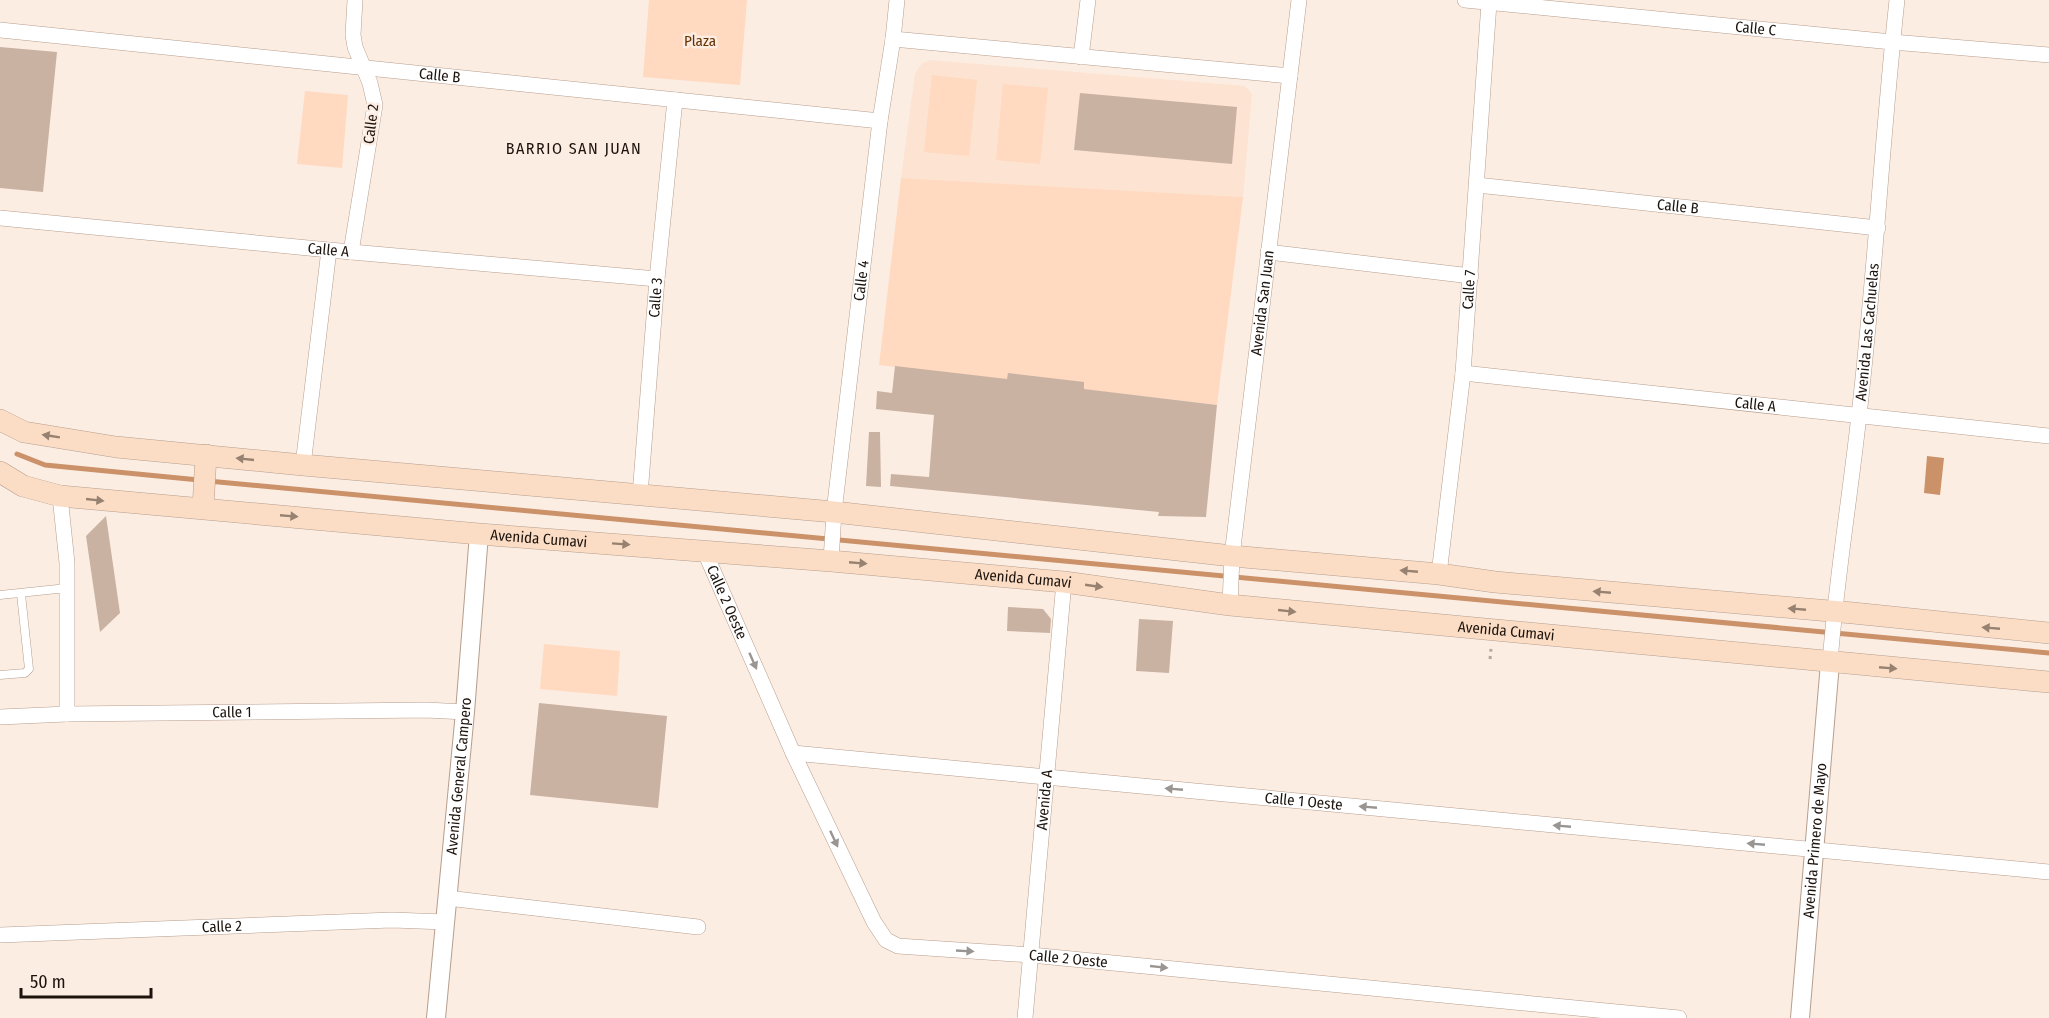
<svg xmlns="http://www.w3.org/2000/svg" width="2049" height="1018" font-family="'Fira Sans Condensed',sans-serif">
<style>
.built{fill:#fde3d2}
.green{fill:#ffd9c0}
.water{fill:#cb9169}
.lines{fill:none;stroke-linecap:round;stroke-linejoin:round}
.stream{stroke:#cb9169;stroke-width:5}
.building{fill:#cab2a2}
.service-casing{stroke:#b69e8e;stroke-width:9}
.minor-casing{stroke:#b69e8e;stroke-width:16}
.tertiary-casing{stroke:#b69e8e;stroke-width:20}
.secondary-casing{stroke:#b69e8e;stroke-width:22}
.path{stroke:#b3a69d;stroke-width:3;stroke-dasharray:3 4.5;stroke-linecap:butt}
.service{stroke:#fff;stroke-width:8}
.minor{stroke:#fff;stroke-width:15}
.tertiary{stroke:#fff;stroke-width:18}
.secondary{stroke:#fbddc5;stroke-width:21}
.oneway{fill:#978272}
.oneway2{fill:#999592}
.labels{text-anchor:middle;stroke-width:5;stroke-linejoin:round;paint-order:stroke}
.street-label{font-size:15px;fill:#1c130d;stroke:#fcede3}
.park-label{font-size:15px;fill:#683200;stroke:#fcede3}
.neighbourhood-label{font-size:16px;letter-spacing:1.5px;fill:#1c130d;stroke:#fcede3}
</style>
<rect width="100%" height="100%" fill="#fcede3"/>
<!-- built -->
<polygon class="built" points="930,60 1245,86 1252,94 1243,197 901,178 915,74 922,63"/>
<!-- green -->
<g class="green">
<polygon points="649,0 747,0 740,85 643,77"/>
<polygon points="932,75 977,80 969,156 924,152"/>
<polygon points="1003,84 1048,88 1040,164 996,160"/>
<polygon points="305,91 348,95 342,168 297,164"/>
<polygon points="901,178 1243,197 1217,405 879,365"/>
<polygon points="544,644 620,651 617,696 540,689"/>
</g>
<!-- water -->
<polygon class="water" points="1927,456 1944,458 1940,495 1924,493"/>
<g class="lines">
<!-- stream -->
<g class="stream">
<polyline points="17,454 45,465 199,480"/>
<polyline points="208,481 2049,653"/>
</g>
</g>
<!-- building -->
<g class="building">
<polygon points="0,47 57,52 43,192 0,188"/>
<polygon points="1080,93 1237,107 1232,164 1074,150"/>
<polygon points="895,366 1007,379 1008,373 1084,382 1084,389 1217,405 1206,517 1158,516 1159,512 890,486 891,474 929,477 934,415 876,409 877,391 892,393"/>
<polygon points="869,432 880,432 881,487 866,486"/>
<polygon points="106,516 120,613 100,632 86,536"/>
<polygon points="1008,607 1043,609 1051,619 1050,633 1007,631"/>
<polygon points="1139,619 1173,621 1169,673 1136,671"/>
<polygon points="539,703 667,716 658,808 530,795"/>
</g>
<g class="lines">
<defs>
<g id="service">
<polyline points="0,595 67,588"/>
<polyline points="0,675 25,673 29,669 21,594"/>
</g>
<g id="minor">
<path id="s1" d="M1465,0L1892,42L2049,55"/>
<path id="s2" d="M0,30L880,121"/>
<polyline points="893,39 1290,76"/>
<polyline points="1081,57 1088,0"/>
<path id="s3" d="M1477,185L1878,228"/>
<path id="s4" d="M0,218L329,250L657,279"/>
<polyline points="351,252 375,105 370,83 355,47 353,35 355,0"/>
<polyline points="1268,252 1471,276"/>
<path id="s5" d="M1463,373L2049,436"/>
<polyline points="303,465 329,250"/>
<path id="s6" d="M640,495L657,279L675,100"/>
<polyline points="60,496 67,563 67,714"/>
<path id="s7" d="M704,550L793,753L874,922L886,940L898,946L1031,955L1679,1018"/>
<path id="s8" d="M831,561L834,512L880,121L893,39L897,0"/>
<path id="s9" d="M1439,574L1463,373L1489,3"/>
<path id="s10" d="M1230,605L1232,556L1299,0"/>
<path id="s11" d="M1830,663C1836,580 1850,498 1859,415C1875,277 1882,138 1897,0"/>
<path id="s12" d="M0,717L67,714L426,710L465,712"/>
<path id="s13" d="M793,753L2049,872"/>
<polyline points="447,898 698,927"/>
<path id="s14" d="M0,935L392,920L445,922"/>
<path id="s15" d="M1025,1018L1064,582"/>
</g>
<g id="tertiary">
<path id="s16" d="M436,1018L465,712L479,534"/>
<path id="s17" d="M1800,1018L1830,663"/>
</g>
<g id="secondary">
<polyline points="0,420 24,432 116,447 303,465 834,512 1232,556 1439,574 1495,582 1853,613 2049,633"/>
<path id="s18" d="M0,472L23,486L60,496L479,534L831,561L1064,582L1230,605L2049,682"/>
<polyline points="203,508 206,455"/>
</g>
</defs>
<!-- service casing -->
<use href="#service" class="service-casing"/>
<!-- minor casing -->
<use href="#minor" class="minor-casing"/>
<!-- tertiary casing -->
<use href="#tertiary" class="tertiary-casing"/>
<!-- secondary casing -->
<use href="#secondary" class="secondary-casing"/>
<!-- path -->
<polyline class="path" points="1490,659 1491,649"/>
<!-- service -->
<use href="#service" class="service"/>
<!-- minor -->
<use href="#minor" class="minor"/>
<!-- tertiary -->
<use href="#tertiary" class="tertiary"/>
<!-- secondary -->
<use href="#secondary" class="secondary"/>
</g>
<!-- one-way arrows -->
<defs><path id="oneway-solid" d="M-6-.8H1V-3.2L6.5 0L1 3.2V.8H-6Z" transform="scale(1.5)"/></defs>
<g class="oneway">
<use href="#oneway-solid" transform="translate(51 436) rotate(-171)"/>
<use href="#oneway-solid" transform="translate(245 459) rotate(-174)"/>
<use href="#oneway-solid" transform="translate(95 500) rotate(6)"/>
<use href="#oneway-solid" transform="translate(289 516) rotate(5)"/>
<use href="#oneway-solid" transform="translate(621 544) rotate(4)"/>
<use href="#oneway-solid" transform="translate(858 563) rotate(5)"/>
<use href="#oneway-solid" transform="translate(1409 571) rotate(-175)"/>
<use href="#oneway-solid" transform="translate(1094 586) rotate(8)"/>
<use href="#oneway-solid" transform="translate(1602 592) rotate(-175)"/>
<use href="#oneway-solid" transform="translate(1797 609) rotate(-175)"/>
<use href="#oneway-solid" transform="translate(1287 611) rotate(6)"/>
<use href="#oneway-solid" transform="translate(1991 628) rotate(-175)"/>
<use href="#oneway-solid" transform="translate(1888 668) rotate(5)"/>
</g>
<g class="oneway2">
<use href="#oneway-solid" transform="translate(753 661) rotate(66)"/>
<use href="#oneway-solid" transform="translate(1174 789) rotate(-175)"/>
<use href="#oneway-solid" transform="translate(1368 807) rotate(-175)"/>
<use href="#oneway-solid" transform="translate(1562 826) rotate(-175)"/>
<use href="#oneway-solid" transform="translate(834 839) rotate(65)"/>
<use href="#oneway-solid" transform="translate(1756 844) rotate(-175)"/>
<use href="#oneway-solid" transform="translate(965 951) rotate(3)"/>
<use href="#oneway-solid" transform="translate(1159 967) rotate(6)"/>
</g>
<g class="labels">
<!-- street labels -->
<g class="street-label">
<text dy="5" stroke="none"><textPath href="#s1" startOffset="292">Calle C</textPath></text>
<text dy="5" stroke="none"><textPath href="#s2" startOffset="442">Calle B</textPath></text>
<text transform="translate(371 124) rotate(-83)" y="5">Calle 2</text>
<text dy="5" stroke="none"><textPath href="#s3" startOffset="202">Calle B</textPath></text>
<text dy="5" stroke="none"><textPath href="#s4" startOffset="330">Calle A</textPath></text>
<text dy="5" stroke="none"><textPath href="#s8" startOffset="282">Calle 4</textPath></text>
<text dy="5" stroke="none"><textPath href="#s9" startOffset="286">Calle 7</textPath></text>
<text dy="5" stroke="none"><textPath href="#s6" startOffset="198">Calle 3</textPath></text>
<text dy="5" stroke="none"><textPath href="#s10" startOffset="304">Avenida San Juan</textPath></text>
<text dy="5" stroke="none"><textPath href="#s11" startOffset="333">Avenida Las Cachuelas</textPath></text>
<text dy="5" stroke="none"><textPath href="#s5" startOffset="294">Calle A</textPath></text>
<text dy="5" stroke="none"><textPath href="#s18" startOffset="546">Avenida Cumavi</textPath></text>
<text dy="5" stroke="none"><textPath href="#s18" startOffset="1032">Avenida Cumavi</textPath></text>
<text dy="5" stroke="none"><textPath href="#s7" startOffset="57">Calle 2 Oeste</textPath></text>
<text dy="5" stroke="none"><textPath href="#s18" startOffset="1518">Avenida Cumavi</textPath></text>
<text dy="5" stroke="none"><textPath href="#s12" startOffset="232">Calle 1</textPath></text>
<text dy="5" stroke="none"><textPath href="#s16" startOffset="243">Avenida General Campero</textPath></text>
<text dy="5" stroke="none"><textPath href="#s15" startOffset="219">Avenida A</textPath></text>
<text dy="5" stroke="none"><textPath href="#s13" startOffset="513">Calle 1 Oeste</textPath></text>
<text dy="5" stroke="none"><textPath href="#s17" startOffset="178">Avenida Primero de Mayo</textPath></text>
<text dy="5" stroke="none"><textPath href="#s14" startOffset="222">Calle 2</textPath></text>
<text dy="5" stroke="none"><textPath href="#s7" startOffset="615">Calle 2 Oeste</textPath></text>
</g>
<!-- park labels -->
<g class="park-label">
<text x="700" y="46">Plaza</text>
</g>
<!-- neighbourhood labels -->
<g class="neighbourhood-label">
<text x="574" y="154">BARRIO SAN JUAN</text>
</g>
</g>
<!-- scale -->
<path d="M21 988v9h130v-9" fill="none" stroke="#1c130d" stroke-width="3"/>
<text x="30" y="988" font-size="18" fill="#1c130d" stroke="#fcede3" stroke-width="4.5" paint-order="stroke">50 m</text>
</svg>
